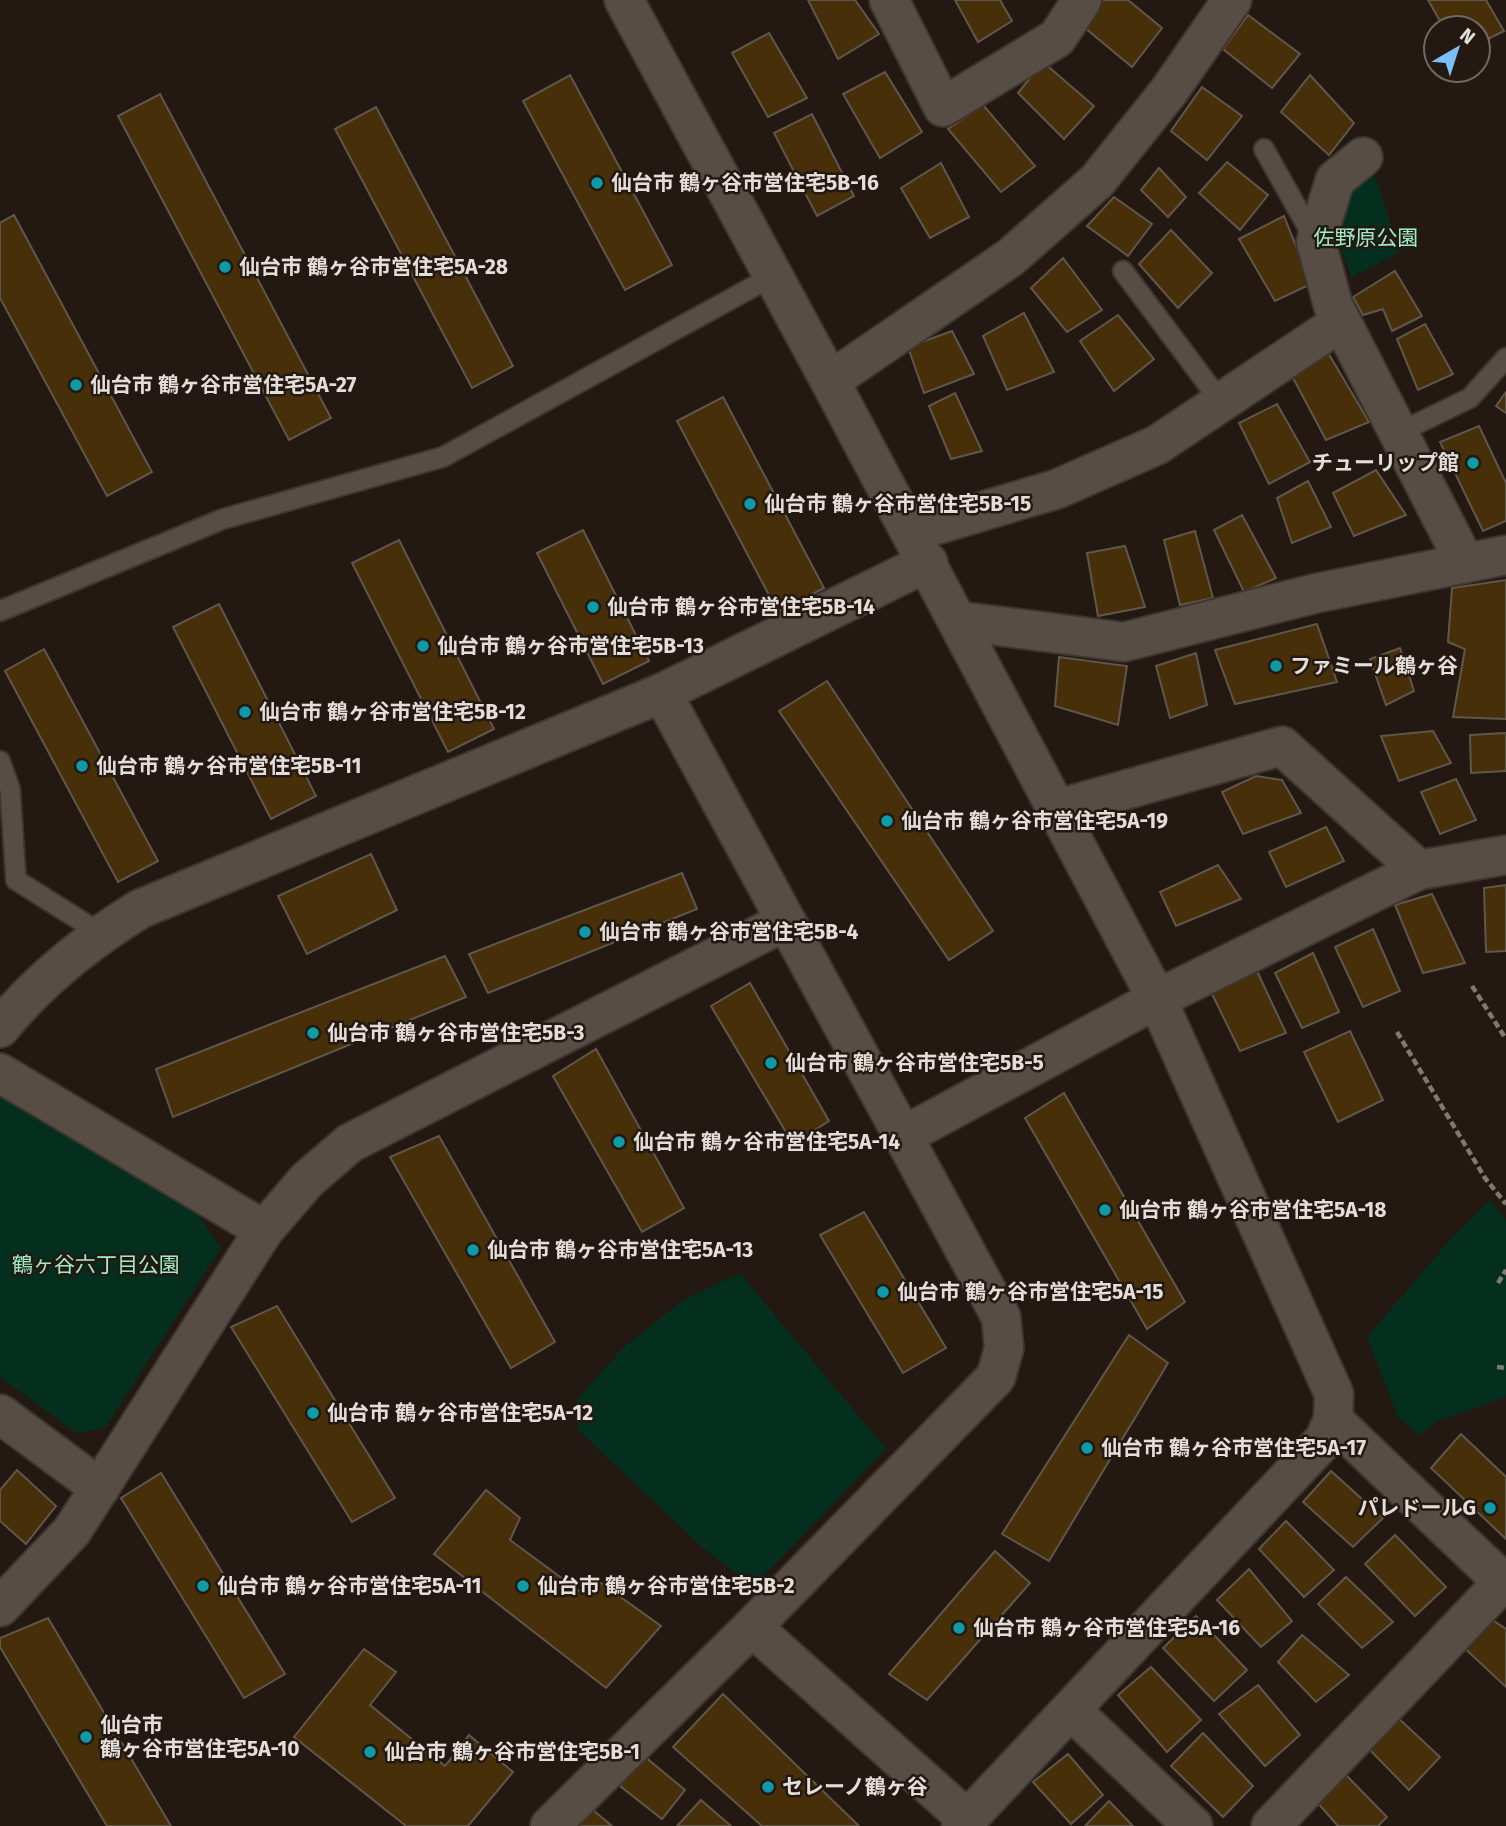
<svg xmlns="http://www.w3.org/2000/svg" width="1506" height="1826" font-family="'Fira Sans','Noto Sans JP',sans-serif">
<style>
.green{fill:#042f1f}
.building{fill:#472f09;stroke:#60574c;stroke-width:2}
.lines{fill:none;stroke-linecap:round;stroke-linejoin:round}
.lane-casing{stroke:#3c3530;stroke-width:23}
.street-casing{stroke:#3c3530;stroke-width:42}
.secondary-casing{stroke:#3c3530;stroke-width:42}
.path{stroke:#817872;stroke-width:4.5;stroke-dasharray:7 3.5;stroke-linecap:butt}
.lane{stroke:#584d44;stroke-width:19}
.street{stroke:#584d44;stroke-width:38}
.secondary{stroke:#584d44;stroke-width:38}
.culture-dot{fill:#0f9aa8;stroke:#231912;stroke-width:2.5}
.labels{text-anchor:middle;stroke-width:5;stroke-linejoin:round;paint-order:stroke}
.poi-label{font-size:21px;font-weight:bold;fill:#e5ded8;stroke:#231912;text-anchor:start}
.park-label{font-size:21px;fill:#9debc7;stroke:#231912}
</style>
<rect width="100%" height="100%" fill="#231912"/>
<!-- green -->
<g class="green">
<path d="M1373,169L1400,252L1352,277C1337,244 1334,226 1341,190Z"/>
<polygon points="0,1096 197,1213 221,1248 105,1428 77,1433 0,1377"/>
<polygon points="1490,1200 1506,1221 1506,1397 1437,1421 1420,1435 1398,1417 1367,1337 1452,1238"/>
<polygon points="740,1273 886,1449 753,1587 702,1547 578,1430 577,1400 623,1348 682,1301"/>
</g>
<!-- building -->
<g class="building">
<polygon points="808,0 855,0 879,34 838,59"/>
<polygon points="955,0 1000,0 1012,21 978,42"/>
<polygon points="1102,0 1128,0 1162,28 1132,67 1085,28"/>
<polygon points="1428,0 1486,0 1504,31 1478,44 1478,28 1444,28"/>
<polygon points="1248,15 1300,54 1272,88 1223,49"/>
<polygon points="769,33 807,98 768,117 732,53"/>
<polygon points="1043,62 1094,106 1064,139 1018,93"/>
<polygon points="885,72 922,132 880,158 843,94"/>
<polygon points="570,75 672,265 625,290 523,101"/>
<polygon points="1310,75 1354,123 1329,155 1281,112"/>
<polygon points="1202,87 1242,116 1207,160 1171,131"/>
<polygon points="160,94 331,418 289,440 118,116"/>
<polygon points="983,105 1035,166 1001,192 948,129"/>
<polygon points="376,107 513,366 472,388 335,129"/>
<polygon points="812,114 854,196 817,216 774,133"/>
<polygon points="1227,162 1268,195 1240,230 1199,193"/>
<polygon points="941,163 969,217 930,238 901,188"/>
<polygon points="1159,168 1186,197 1168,217 1141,190"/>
<polygon points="1114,197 1152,224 1128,256 1087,226"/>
<polygon points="14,215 152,472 107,496 0,298 0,223"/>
<polygon points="1284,216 1311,284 1275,301 1239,239"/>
<polygon points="1171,230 1212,273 1178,308 1139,264"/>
<polygon points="1063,258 1102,310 1067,332 1031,288"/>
<polygon points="1395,271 1422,316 1392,331 1383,309 1363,315 1353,297"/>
<polygon points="1024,313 1054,372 1007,390 983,336"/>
<polygon points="1118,315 1154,359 1114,391 1080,341"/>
<polygon points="1425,324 1453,374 1418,390 1397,339"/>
<polygon points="952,331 974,374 924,393 908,347"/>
<polygon points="1327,351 1369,422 1326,440 1292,376"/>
<polygon points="1506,392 1506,413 1496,406"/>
<polygon points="955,393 982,451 951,459 929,406"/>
<polygon points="723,397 824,588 778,612 677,421"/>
<polygon points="1277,404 1310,462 1269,484 1239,423"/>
<polygon points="1479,426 1506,483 1506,521 1483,531 1440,442"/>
<polygon points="1376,470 1406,515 1354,536 1333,493"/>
<polygon points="1308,481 1331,527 1292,543 1277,498"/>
<polygon points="1242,515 1276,578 1244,592 1214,530"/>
<polygon points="583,530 649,661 603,684 537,553"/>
<polygon points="1195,531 1213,598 1180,605 1164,540"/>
<polygon points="399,540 494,729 448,752 352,563"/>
<polygon points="1125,546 1145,607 1098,616 1087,553"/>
<polygon points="1506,580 1506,719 1453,717 1465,649 1448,642 1452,588"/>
<polygon points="219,604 316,796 271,819 173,627"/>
<polygon points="1317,624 1337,682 1235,704 1215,650"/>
<polygon points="1400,648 1414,691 1386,705 1370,659"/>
<polygon points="44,649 158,861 118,882 5,671"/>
<polygon points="1196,653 1207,705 1170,718 1156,666"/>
<polygon points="1059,657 1127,666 1118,725 1055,706"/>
<polygon points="827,681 993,931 949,960 779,711"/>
<polygon points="1433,731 1451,763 1399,781 1381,736"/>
<polygon points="1506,733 1506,771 1471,773 1470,735"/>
<polygon points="1256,776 1282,780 1301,813 1243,834 1222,792"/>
<polygon points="1456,779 1476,820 1440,834 1421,792"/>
<polygon points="1326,827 1344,861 1286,887 1269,852"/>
<polygon points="371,854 397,910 307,954 278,896"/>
<polygon points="1218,865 1241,899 1176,926 1160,892"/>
<polygon points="682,873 697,909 488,993 469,954"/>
<polygon points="1506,885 1506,951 1486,952 1484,888"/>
<polygon points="1432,894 1465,963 1423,973 1395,905"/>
<polygon points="1373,929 1400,991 1363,1007 1335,947"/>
<polygon points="1313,953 1339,1012 1302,1028 1275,973"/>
<polygon points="445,956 466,997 173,1117 156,1069"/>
<polygon points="1257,971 1286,1033 1240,1051 1211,992"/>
<polygon points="750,983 829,1121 793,1144 711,1006"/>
<polygon points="1350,1031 1383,1100 1338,1122 1304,1052"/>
<polygon points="596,1049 684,1208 642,1232 553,1076"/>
<polygon points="1064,1093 1185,1302 1147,1329 1025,1118"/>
<polygon points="439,1136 555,1342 511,1368 390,1157"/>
<polygon points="864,1212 946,1348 903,1373 820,1235"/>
<polygon points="277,1306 395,1498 352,1522 231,1327"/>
<polygon points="1129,1335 1168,1363 1049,1561 1002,1534"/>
<polygon points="1461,1434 1506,1477 1506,1539 1431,1468"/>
<polygon points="17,1470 56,1506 26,1544 0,1521 0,1490"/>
<polygon points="1331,1471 1383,1518 1353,1547 1303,1502"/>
<polygon points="161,1473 285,1674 244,1698 121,1498"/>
<polygon points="486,1490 520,1518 510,1540 582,1593 594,1578 661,1626 606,1688 434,1554"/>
<polygon points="1286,1521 1334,1570 1304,1597 1259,1549"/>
<polygon points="1395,1535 1446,1587 1415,1616 1365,1564"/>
<polygon points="995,1551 1030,1583 927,1700 889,1674"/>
<polygon points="1249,1569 1292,1621 1261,1647 1217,1600"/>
<polygon points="1346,1577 1393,1622 1362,1648 1318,1604"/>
<polygon points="1485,1615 1506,1629 1506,1687 1460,1644"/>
<polygon points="1196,1616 1247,1670 1214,1701 1163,1648"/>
<polygon points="48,1618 171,1826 107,1826 0,1647 0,1638"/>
<polygon points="1302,1635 1349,1675 1316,1702 1278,1662"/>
<polygon points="364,1649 396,1672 370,1705 445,1766 469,1735 513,1772 468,1826 406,1826 294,1737"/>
<polygon points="1151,1667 1201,1720 1167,1752 1118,1695"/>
<polygon points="1258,1685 1300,1735 1265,1766 1219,1714"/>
<polygon points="723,1694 859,1826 762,1826 673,1747"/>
<polygon points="1395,1715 1440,1757 1409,1790 1364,1744"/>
<polygon points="1203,1733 1253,1786 1223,1817 1171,1766"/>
<polygon points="1068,1754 1103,1795 1071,1824 1033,1782"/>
<polygon points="644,1756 685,1790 662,1819 620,1786"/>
<polygon points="1344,1773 1387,1817 1378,1826 1338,1826 1316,1801"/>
<polygon points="701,1800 731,1826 677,1826"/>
<polygon points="1109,1801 1133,1826 1085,1826"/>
<polygon points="593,1810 612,1826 576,1826"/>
</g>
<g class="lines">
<defs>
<g id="lane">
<polyline points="1264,149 1315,240"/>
<polyline points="1123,271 1221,402"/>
<polyline points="1398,433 1470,398 1506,358"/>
<polyline points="0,611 223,519 443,457 773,276"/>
<polyline points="0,761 10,789 16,880 100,933"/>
</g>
<g id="street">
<polyline points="624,0 830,381"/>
<polyline points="889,0 943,107 1057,38 1082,0"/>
<polyline points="1363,157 1335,180 1316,242 1333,305 1465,563"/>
<polyline points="912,532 1057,489 1157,445 1341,322"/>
<polyline points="959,621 1124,642 1317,593 1506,555"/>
<polyline points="662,693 903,1136"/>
<polyline points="1057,809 1282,746 1419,870"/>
<path d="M0,1028C39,980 88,941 140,909L662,693L928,562"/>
<polyline points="0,1073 264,1230"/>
<polyline points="0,1414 100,1488"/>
<polyline points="0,1607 72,1531 264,1230 307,1180 350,1143 786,921"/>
<polyline points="752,1627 968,1820"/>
<polyline points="1071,1710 1193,1826"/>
<polyline points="550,1826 752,1627 996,1377 1004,1348 1001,1317 903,1136 1157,999 1419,870 1506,855"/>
<polyline points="1271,1826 1503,1582 1333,1420"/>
</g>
<polyline id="secondary" points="961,1826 1324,1440 1333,1420 1334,1394 1157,999 830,381 1011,257 1097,181 1169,91 1232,0"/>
</defs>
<!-- lane casing -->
<use href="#lane" class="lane-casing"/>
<!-- street casing -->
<use href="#street" class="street-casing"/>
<!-- secondary casing -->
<use href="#secondary" class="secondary-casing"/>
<!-- path -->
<g class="path">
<polyline points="1472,986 1506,1039"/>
<polyline points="1397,1032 1485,1178 1506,1204"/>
<polyline points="1498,1283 1506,1270"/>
<polyline points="1497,1367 1506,1368"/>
</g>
<!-- lane -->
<use href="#lane" class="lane"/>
<!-- street -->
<use href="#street" class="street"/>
<!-- secondary -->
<use href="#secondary" class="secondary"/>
</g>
<!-- markers -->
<g class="culture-dot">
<circle cx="597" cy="183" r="7"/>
<circle cx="225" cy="267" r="7"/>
<circle cx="76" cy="385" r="7"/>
<circle cx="1473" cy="463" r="7"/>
<circle cx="750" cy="504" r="7"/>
<circle cx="593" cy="607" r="7"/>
<circle cx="423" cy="646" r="7"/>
<circle cx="1276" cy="666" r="7"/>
<circle cx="245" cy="712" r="7"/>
<circle cx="82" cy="766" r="7"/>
<circle cx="887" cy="821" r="7"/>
<circle cx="585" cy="932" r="7"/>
<circle cx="313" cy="1033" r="7"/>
<circle cx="771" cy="1063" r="7"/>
<circle cx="619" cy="1142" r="7"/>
<circle cx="1105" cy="1210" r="7"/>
<circle cx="473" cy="1250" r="7"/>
<circle cx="883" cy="1292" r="7"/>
<circle cx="313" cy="1413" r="7"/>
<circle cx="1087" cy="1448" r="7"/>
<circle cx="1490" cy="1508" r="7"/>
<circle cx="203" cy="1586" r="7"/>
<circle cx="523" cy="1586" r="7"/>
<circle cx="959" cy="1628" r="7"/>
<circle cx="86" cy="1737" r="7"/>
<circle cx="370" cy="1752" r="7"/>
<circle cx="768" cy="1787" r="7"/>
</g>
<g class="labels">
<!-- poi labels -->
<g class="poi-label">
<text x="611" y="190">仙台市 鶴ヶ谷市営住宅5B-16</text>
<text x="239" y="274">仙台市 鶴ヶ谷市営住宅5A-28</text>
<text x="90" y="392">仙台市 鶴ヶ谷市営住宅5A-27</text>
<text x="1459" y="470" text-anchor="end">チューリップ館</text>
<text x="764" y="511">仙台市 鶴ヶ谷市営住宅5B-15</text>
<text x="607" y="614">仙台市 鶴ヶ谷市営住宅5B-14</text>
<text x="437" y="653">仙台市 鶴ヶ谷市営住宅5B-13</text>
<text x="1290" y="673">ファミール鶴ヶ谷</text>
<text x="259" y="719">仙台市 鶴ヶ谷市営住宅5B-12</text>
<text x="96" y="773">仙台市 鶴ヶ谷市営住宅5B-11</text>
<text x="901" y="828">仙台市 鶴ヶ谷市営住宅5A-19</text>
<text x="599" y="939">仙台市 鶴ヶ谷市営住宅5B-4</text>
<text x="327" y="1040">仙台市 鶴ヶ谷市営住宅5B-3</text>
<text x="785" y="1070">仙台市 鶴ヶ谷市営住宅5B-5</text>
<text x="633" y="1149">仙台市 鶴ヶ谷市営住宅5A-14</text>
<text x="1119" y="1217">仙台市 鶴ヶ谷市営住宅5A-18</text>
<text x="487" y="1257">仙台市 鶴ヶ谷市営住宅5A-13</text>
<text x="897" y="1299">仙台市 鶴ヶ谷市営住宅5A-15</text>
<text x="327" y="1420">仙台市 鶴ヶ谷市営住宅5A-12</text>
<text x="1101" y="1455">仙台市 鶴ヶ谷市営住宅5A-17</text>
<text x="1476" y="1515" text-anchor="end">パレドールG</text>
<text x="217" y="1593">仙台市 鶴ヶ谷市営住宅5A-11</text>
<text x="537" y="1593">仙台市 鶴ヶ谷市営住宅5B-2</text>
<text x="973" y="1635">仙台市 鶴ヶ谷市営住宅5A-16</text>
<text x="100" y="1732">仙台市<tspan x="100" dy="24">鶴ヶ谷市営住宅5A-10</tspan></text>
<text x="384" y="1759">仙台市 鶴ヶ谷市営住宅5B-1</text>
<text x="782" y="1794">セレーノ鶴ヶ谷</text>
</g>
<!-- park labels -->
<g class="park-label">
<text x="1366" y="245">佐野原公園</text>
<text x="96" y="1272">鶴ヶ谷六丁目公園</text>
</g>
</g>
<!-- north arrow -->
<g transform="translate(1457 49) rotate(39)"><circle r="33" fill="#231912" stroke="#716861" stroke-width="2"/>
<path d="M0-5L12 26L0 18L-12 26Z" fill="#7abff8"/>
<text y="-10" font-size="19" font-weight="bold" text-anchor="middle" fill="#e5ded8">N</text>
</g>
</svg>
